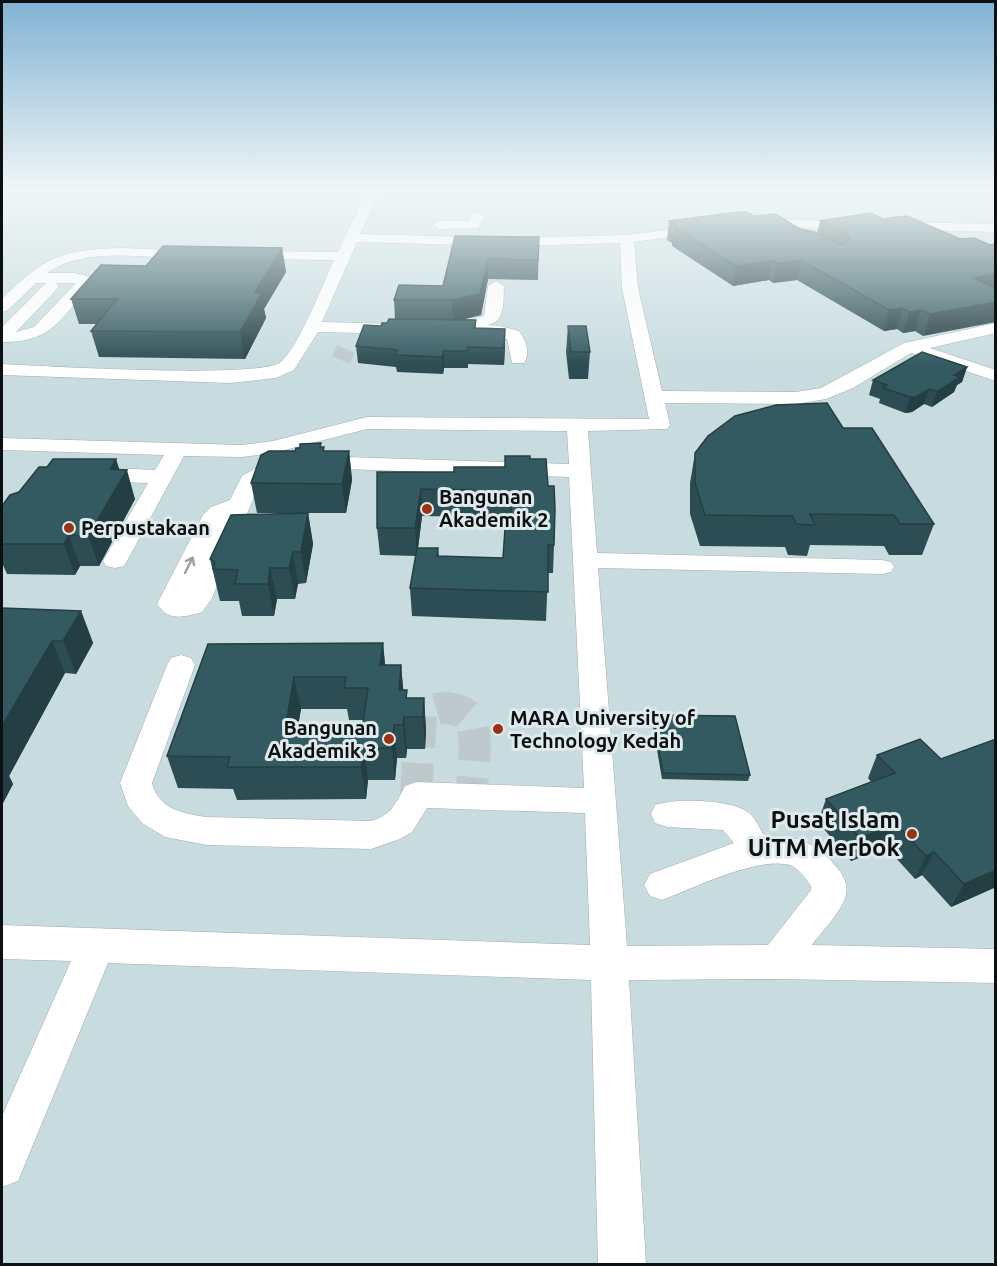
<svg xmlns="http://www.w3.org/2000/svg" width="997" height="1266" font-family="Ubuntu,sans-serif">
<style>
.built{fill:#c8dcdf}
.lines{fill:none;stroke-linecap:round;stroke-linejoin:round}
.minor-tunnel-far1{stroke:#bec9cb;stroke-width:19;stroke-dasharray:19 9;stroke-linecap:butt}
.minor-tunnel{stroke:#bec9cb;stroke-width:32;stroke-dasharray:32 16;stroke-linecap:butt}
.minor-casing{stroke:#a0abad;stroke-width:1}
.path{stroke:#838b8d;stroke-width:2;stroke-dasharray:1.5 1.5;stroke-linecap:butt}
.minor{fill:#fff;fill-rule:evenodd}
.wall{fill:#2c4d53;fill-rule:evenodd}
.shaded-wall{fill:#243f44}
.building{fill:#335a61;stroke:#243f44;stroke-width:1.5;fill-rule:evenodd}
.oneway{stroke:#9e9fa0}
.poi-dot{fill:#9a3410;stroke:#deeaec;stroke-width:2}
.labels{text-anchor:middle;stroke-width:6;stroke-linejoin:round;paint-order:stroke}
.poi-label{font-size:20px;font-weight:bold;fill:#0c1011;stroke:#deeaec;text-anchor:start}
.near-poi-label{font-size:24px;font-weight:bold;fill:#0c1011;stroke:#deeaec;text-anchor:end}
</style>
<rect width="100%" height="100%" fill="#deeaec"/>
<!-- built -->
<polygon class="built" points="2,189 737,189 752,191 995,194 995,1264 2,1264"/>
<g class="lines">
<!-- minor-tunnel-far1 -->
<polyline class="minor-tunnel-far1" points="341,360 346,349"/>
<!-- minor-tunnel -->
<path class="minor-tunnel" d="M416,795L421,716C431,710 441,706 452,709C458,710 465,712 469,717C480,732 472,779 471,797"/>
<defs>
<g id="minor">
<path d="M376,189H393L376,197L360,234L504,238L627,235L709,225L711,228L709,231L704,232L634,242L638,288L662,391L796,392L821,388L904,343L996,323V333L930,348L996,370V381L911,353L853,388L826,399L796,404L665,403L670,425L667,429L588,431L597,553L882,560L891,562L894,567L891,572L882,574L598,568L627,946L768,945L811,890V886C806,879 800,870 792,866C762,854 692,889 662,900L650,896L644,885L650,874L734,843L723,830L667,827L655,823L651,814L655,805C675,798 732,799 749,813C756,819 760,829 765,837C795,833 820,845 838,869C844,876 848,885 846,895C841,913 822,931 812,945L996,949V983L777,979L629,980L646,1264H598L591,980L108,963L18,1181L2,1187V1116L71,961L2,959V925L590,945L585,813L427,808L412,832L400,839L371,849L207,845L165,837L142,823L128,806L120,783L167,665L171,658L181,655L191,658L195,665L152,783C158,809 184,814 207,817L371,821C391,816 396,803 405,786L416,782L584,788L569,477L344,469L280,473L259,485L211,600L202,612C184,617 169,622 157,604L203,515L211,507L230,500L242,476L265,463L287,459L344,457L569,464L567,431L367,429L273,453L242,457L184,456L127,561L124,566L115,568L106,566L103,561L148,483L93,481L85,479L82,474L85,469L93,467L155,470L164,455L2,450V438L242,445L273,441L367,417L649,419L622,288L620,243L504,246L357,242L322,322L400,324L406,325L409,329L406,333L400,334L318,332L294,370L276,378L230,383L2,375V364C41,366 263,379 281,362C299,346 323,284 334,260L247,259L240,255L247,251L338,252L365,195Z"/>
<polygon points="521,189 535,189 529,193"/>
<polygon points="478,212 485,216 478,228 439,229 432,225 439,221 469,221 473,213"/>
<polygon points="754,219 856,221 863,225 856,229 749,226 747,223"/>
<polygon points="895,222 996,224 996,232 890,229 888,226 890,223"/>
<path d="M124,248L190,251L197,255L190,259C145,258 86,246 47,273C62,273 83,270 94,281L91,284C61,318 52,343 2,342V327L46,283H36L8,310L2,312V299C45,256 63,249 124,248ZM56,283H76L34,327L16,332L57,289L59,286Z"/>
<path d="M496,281L504,286C503,302 506,321 488,325L500,326L519,331C526,341 531,352 524,363H512L507,339L471,335L464,332L454,334L435,333L432,329L435,325L454,324L484,316L488,286Z"/>
</g>
</defs>
<!-- minor casing -->
<use href="#minor" class="minor-casing"/>
<!-- path -->
<polyline class="path" points="730,189 751,189"/>
<!-- minor -->
<use href="#minor" class="minor"/>
</g>
<!-- wall -->
<g class="wall">
<polygon points="754,216 817,233 820,221 883,219 960,239 923,336 915,331 903,333 897,329 884,331 797,280 773,283 769,280 733,286 672,246 672,243 667,240 669,221"/>
<polygon points="455,236 539,237 538,280 488,279 481,315 463,319 476,320 476,328 505,345 504,365 468,364 468,368 444,368 443,374 397,372 396,367 358,363 356,346 381,326 395,319 394,300 443,286"/>
<polygon points="282,248 286,272 264,309 266,318 245,359 99,357 91,331 97,324 79,324 71,299 146,266"/>
<polygon points="568,326 590,352 588,379 569,379 566,352"/>
<polygon points="967,367 962,382 957,385 954,392 932,407 924,404 912,412 905,413 879,403 880,399 869,395 873,380"/>
<polygon points="843,428 934,524 922,555 889,555 884,546 810,545 807,556 788,555 785,547 700,546 690,514 690,483 695,453"/>
<polygon points="321,447 324,451 349,451 352,480 346,513 308,513 313,544 306,583 298,584 295,599 277,599 274,616 242,616 239,601 220,601 210,559 307,513 257,513 251,483 295,451"/>
<polygon points="116,459 119,470 135,499 99,566 80,566 75,575 7,574 2,563 2,506 47,467"/>
<path d="M530,459L548,486L554,545L553,573H548L546,621L412,616L410,588L416,556L380,555L377,528V472H454L505,467ZM422,516L473,517V522H511V529L503,558L439,556L438,548H418Z"/>
<polygon points="2,608 81,611 93,643 76,674 65,673 9,776 13,784 2,805"/>
<path d="M383,643L385,665H401L403,690H407V698H424L426,731L425,749H407L406,758H397L395,780H368L366,799L237,800L233,789L178,788L167,756L208,644ZM301,709H347L349,720H363L361,735H296Z"/>
<polygon points="653,715 750,775 748,781 662,779 652,721"/>
<polygon points="920,739 996,887 951,907 922,875 915,879 886,847 851,861 818,822 826,799 871,782 868,778 877,755"/>
</g>
<!-- shaded-wall -->
<g class="shaded-wall">
<polygon points="282,248 286,272 264,309 266,318 245,359 240,332 255,292"/>
<polygon points="488,259 488,279 481,315 453,322 452,300"/>
<polygon points="801,260 797,280 773,283 777,263"/>
<polygon points="772,261 769,280 733,286 736,266"/>
<polygon points="996,274 996,293 974,278"/>
<polygon points="996,302 996,322 923,336 930,314"/>
<polygon points="903,308 897,329 884,331 889,310"/>
<polygon points="921,310 915,331 903,333 909,312"/>
<polygon points="505,329 505,345 504,365 504,348"/>
<polygon points="444,351 444,368 443,374 442,357"/>
<polygon points="967,367 962,382 957,385 954,392 932,407 937,392 954,375"/>
<polygon points="929,389 924,404 912,412 905,413 910,397"/>
<polygon points="349,451 352,480 346,513 342,484"/>
<polygon points="116,459 122,478 127,470 135,499 99,566 88,536 110,469"/>
<polygon points="421,489 422,516 417,556 415,528"/>
<polygon points="308,513 313,544 306,583 301,552"/>
<polygon points="69,535 80,566 75,575 64,544"/>
<polygon points="293,552 298,584 295,599 289,568"/>
<polygon points="270,568 277,599 274,616 268,584"/>
<polygon points="81,611 93,643 76,674 63,641"/>
<polygon points="52,641 65,673 9,776 13,784 2,805 2,726"/>
<polygon points="383,643 386,675 380,665"/>
<polygon points="401,665 404,697 399,690"/>
<polygon points="294,677 301,709 291,768 284,736"/>
<polygon points="424,698 426,731 425,749 423,717"/>
<polygon points="404,717 407,749 406,758 403,725"/>
<polygon points="394,725 397,758 395,780 392,748"/>
<polygon points="364,748 368,780 366,799 361,767"/>
<polygon points="896,824 886,847 851,861 860,838"/>
<polygon points="934,852 922,875 915,879 926,856"/>
<polygon points="996,870 996,887 951,907 964,884"/>
</g>
<!-- building -->
<g class="building">
<polygon points="739,212 746,212 754,216 775,214 800,229 814,232 842,245 850,240 848,235 820,221 871,213 883,219 907,216 960,239 974,238 990,245 996,244 996,274 974,278 996,289 996,302 930,314 921,310 909,312 903,308 889,310 801,260 777,263 772,261 736,266 674,227 677,226 669,221"/>
<polygon points="455,236 539,237 538,260 488,259 480,294 452,300 394,300 399,285 443,286"/>
<polygon points="163,246 282,248 255,292 262,293 240,332 91,331 117,299 71,299 101,265 146,266"/>
<polygon points="389,319 476,320 474,328 505,329 504,348 468,347 467,351 444,351 442,357 395,355 397,350 356,346 364,325 381,326 382,323 387,323"/>
<polygon points="568,326 586,326 590,352 571,352"/>
<polygon points="922,352 967,367 954,375 960,377 937,392 929,389 916,397 910,397 883,388 887,385 873,380"/>
<polygon points="827,403 843,428 872,428 934,524 900,524 894,515 810,514 815,525 796,524 793,516 705,515 695,483 695,453 708,436 735,416 776,405"/>
<polygon points="321,443 320,447 324,447 323,451 349,451 342,484 251,483 261,455 269,451 295,451 296,448 300,448 300,444"/>
<polygon points="505,456 530,456 530,459 546,459 548,486 554,486 555,509 554,545 548,545 548,592 410,588 417,548 438,548 437,556 503,558 505,529 511,529 511,495 472,495 473,490 421,489 415,528 377,528 377,472 454,472 454,467 505,467"/>
<polygon points="53,459 116,459 110,469 127,470 88,536 69,535 64,544 2,544 2,506 10,495 19,492 39,467 47,467"/>
<polygon points="308,513 301,552 293,552 289,568 270,568 268,584 235,584 238,570 213,569 215,562 210,559 231,515"/>
<polygon points="2,608 81,611 63,641 52,641 2,726"/>
<path d="M383,643L380,665H401L399,690H407L406,698H424L423,717H404L403,725H394L392,748H364L361,767H227L230,757L167,756L208,644ZM294,677H346L344,688H368L361,735L284,736Z"/>
<polygon points="653,715 735,716 750,775 663,773"/>
<polygon points="920,739 941,759 996,739 996,870 964,884 934,852 926,856 896,824 860,838 826,799 895,773 877,755"/>
</g>
<!-- one-way arrows -->
<defs><path id="oneway-shaft" d="M-6 0H5M1.5-3L5.5 0L1.5 3" fill="none" stroke-width="1.6" stroke-linecap="round" stroke-linejoin="round" transform="scale(1.5)"/></defs>
<use class="oneway" href="#oneway-shaft" transform="translate(189 565) rotate(-64)"/>
<!-- sky -->
<linearGradient id="sky" x2="0" y2="1"><stop stop-color="#80b2d4"/><stop offset="0.52" stop-color="#f0f6f6"/><stop offset="1" stop-color="#f0f6f6" stop-opacity="0"/></linearGradient>
<rect width="997" height="366" fill="url(#sky)"/>
<!-- markers -->
<g class="poi-dot">
<circle cx="427" cy="509" r="6"/>
<circle cx="69" cy="528" r="6"/>
<circle cx="498" cy="729" r="6"/>
<circle cx="389" cy="739" r="6"/>
<circle cx="912" cy="834" r="6"/>
</g>
<g class="labels">
<!-- poi labels -->
<g class="poi-label">
<text x="439" y="504">Bangunan<tspan x="439" dy="23">Akademik 2</tspan></text>
<text x="81" y="535">Perpustakaan</text>
<text x="510" y="725">MARA University of<tspan x="510" dy="23">Technology Kedah</tspan></text>
<text x="377" y="735" text-anchor="end">Bangunan<tspan x="377" dy="23">Akademik 3</tspan></text>
</g>
<!-- near-poi labels -->
<g class="near-poi-label">
<text x="900" y="828">Pusat Islam<tspan x="900" dy="28">UiTM Merbok</tspan></text>
</g>
</g>
<!-- border -->
<rect width="997" height="1266" fill="none" stroke="#0c1011" stroke-width="6"/>
</svg>
